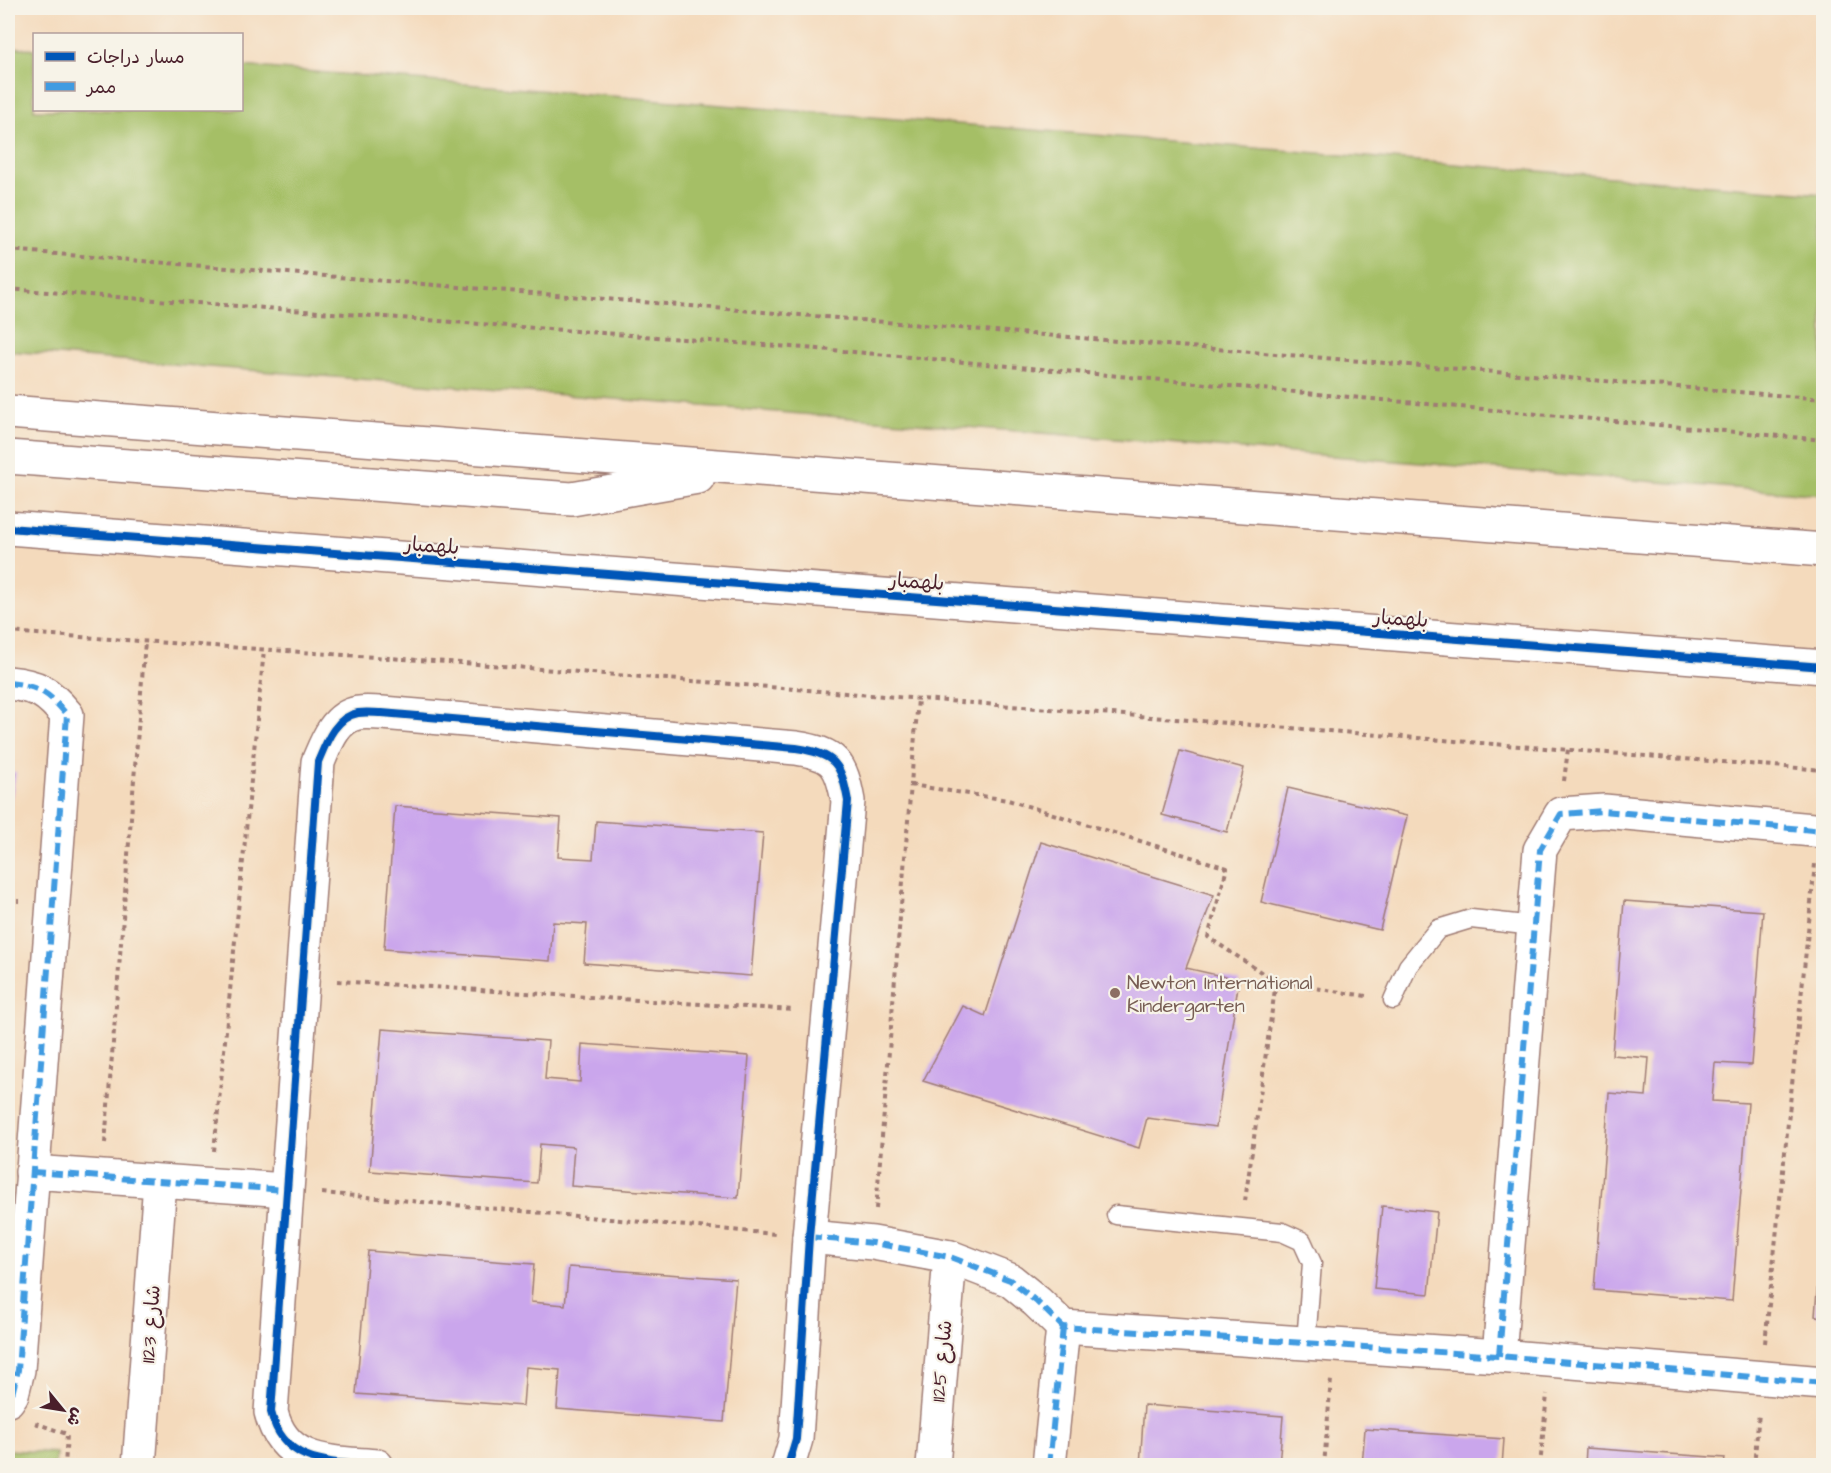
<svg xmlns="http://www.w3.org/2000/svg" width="1831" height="1473" font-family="'Architects Daughter','Playpen Sans Arabic',sans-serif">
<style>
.green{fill:#a5bf66;stroke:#786f48;stroke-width:1.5}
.building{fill:#caa6ec}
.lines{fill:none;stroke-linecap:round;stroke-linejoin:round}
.lane-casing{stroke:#9f7c74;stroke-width:21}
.street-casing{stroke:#9f7c74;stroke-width:36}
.secondary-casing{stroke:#9f7c74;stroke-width:36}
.path{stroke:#9f7c74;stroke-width:4;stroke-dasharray:4.5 4.5;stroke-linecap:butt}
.lane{stroke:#fff;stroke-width:18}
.street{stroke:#fff;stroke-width:33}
.secondary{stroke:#fff;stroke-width:33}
.quiet{stroke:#409be1;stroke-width:6;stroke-dasharray:12 6;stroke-linecap:butt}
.cycleway-casing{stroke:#f7f3e8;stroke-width:11}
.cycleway{stroke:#0057b8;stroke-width:8}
.education-dot{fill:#8d6e63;stroke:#f7f3e8;stroke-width:2}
.labels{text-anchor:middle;stroke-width:4.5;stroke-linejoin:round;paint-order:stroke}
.street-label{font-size:20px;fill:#4a1f2b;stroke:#f7f3e8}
.education-label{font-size:20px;fill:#785e54;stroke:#f7f3e8;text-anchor:start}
</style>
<rect width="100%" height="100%" fill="#f7f3e8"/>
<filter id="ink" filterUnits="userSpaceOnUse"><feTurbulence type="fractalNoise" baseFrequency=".0167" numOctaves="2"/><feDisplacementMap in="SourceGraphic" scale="12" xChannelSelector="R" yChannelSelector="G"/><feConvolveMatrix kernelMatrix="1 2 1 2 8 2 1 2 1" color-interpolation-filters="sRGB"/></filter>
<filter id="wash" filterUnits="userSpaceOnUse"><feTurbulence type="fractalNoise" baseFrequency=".008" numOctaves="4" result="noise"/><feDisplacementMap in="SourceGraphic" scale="24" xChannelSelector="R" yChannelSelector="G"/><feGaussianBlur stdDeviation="1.35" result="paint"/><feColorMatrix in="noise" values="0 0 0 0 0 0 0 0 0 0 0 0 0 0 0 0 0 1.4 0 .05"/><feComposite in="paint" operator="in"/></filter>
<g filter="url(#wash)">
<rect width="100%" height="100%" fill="#f4dabc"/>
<!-- green -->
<g class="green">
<polygon points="8,47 34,49 34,110 242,110 242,66 1823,194 1823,495 8,351"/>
<polygon points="8,1450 56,1453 55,1465 8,1465"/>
</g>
<g id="blocks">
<!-- building -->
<g class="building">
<polygon points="1180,751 1244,768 1227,832 1162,815"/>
<polygon points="8,772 16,773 9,812 8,812"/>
<polygon points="1288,788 1407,816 1380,930 1261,902"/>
<polygon points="395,806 561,818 558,857 593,859 596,821 763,833 751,976 584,963 587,924 553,922 550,961 384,949"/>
<polygon points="1041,842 1214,895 1186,968 1239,980 1216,1127 1147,1118 1139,1148 923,1081 963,1006 985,1016"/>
<polygon points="1624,901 1763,911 1751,1065 1715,1063 1712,1101 1748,1103 1732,1301 1594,1290 1609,1093 1646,1096 1649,1058 1612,1055"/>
<polygon points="382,1029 548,1041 545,1079 580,1082 582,1044 749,1056 738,1198 571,1186 574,1147 540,1144 537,1183 370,1171"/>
<polygon points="1382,1206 1437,1212 1429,1294 1374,1289"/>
<polygon points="1822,1228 1824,1228 1824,1317 1815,1316"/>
<polygon points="368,1251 534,1264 531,1302 565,1305 569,1267 736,1279 724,1422 557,1409 560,1370 526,1367 523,1406 356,1394"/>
<polygon points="1144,1405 1283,1416 1279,1466 1140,1466"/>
<polygon points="1365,1429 1504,1439 1502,1466 1362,1466"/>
<polygon points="1586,1448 1725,1458 1724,1466 1585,1466"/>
</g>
</g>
</g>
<g filter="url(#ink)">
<use href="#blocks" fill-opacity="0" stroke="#9f7c74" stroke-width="1.5"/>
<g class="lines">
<defs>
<g id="lane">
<polyline points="1393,1000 1408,966 1438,929 1471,919 1534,926"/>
<polyline points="1116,1215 1282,1232 1302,1241 1312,1263 1306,1343"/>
</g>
<g id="street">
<path d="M8,683C38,686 47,691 67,715L18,1370L12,1394L8,1400"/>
<polyline points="32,1172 286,1190"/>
<polyline points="809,1237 873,1243 950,1257 1010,1280 1037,1302 1063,1327 1499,1356 1824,1383"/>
<polyline points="1499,1356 1540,850 1561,814 1604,811 1824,831"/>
<polyline points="139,1466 160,1182"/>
<path d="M377,1466C332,1462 284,1466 271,1412L318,762C326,743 335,717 358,713C366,712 375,713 382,713L796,748C835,754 841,763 848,801L809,1237L796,1439L788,1466"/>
<polyline points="933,1466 950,1257"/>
<polyline points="1049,1466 1063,1327"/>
</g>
<g id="secondary">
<polyline points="8,412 1824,550"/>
<polyline points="8,457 572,499 698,477"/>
<polyline points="8,528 1824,667"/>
</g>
</defs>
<!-- lane casing -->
<use href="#lane" class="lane-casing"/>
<!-- street casing -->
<use href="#street" class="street-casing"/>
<!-- secondary casing -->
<use href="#secondary" class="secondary-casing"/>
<!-- path -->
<g class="path">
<polyline points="8,250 1824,399"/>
<polyline points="8,289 832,350 1824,440"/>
<polyline points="8,632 477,664 1824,770"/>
<polyline points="1564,781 1568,749"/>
<polyline points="911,785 1008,800 1227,868 1208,937 1276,982 1366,996"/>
<polyline points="8,901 19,901"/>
<polyline points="337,981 794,1010"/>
<polyline points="105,1143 145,642"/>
<polyline points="214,1151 264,650"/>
<polyline points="322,1193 775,1234"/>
<polyline points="1245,1201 1276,982"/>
<polyline points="876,1209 918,699"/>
<polyline points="1765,1343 1815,864"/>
<polyline points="35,1423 67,1434 65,1466"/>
<polyline points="1324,1466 1331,1379"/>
<polyline points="1540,1466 1547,1394"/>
<polyline points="1754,1466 1759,1413"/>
</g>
<!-- lane -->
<use href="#lane" class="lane"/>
<!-- street -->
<use href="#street" class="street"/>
<!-- secondary -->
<use href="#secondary" class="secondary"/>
<!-- quiet -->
<g class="quiet">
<path d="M8,683C38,686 47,691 67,715L18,1370L12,1394L8,1400"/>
<polyline points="32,1172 286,1190"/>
<polyline points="809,1237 873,1243 950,1257 1010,1280 1037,1302 1063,1327 1499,1356 1824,1383"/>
<polyline points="1499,1356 1540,850 1561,814 1604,811 1824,831"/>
<polyline points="1049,1466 1063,1327"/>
</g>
<defs>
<g id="cycleway">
<polyline points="8,528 1824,667"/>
<path d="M377,1466C332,1462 284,1466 271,1412L318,762C326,743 335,717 358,713C366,712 375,713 382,713L796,748C835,754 841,763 848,801L809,1237L796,1439L788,1466"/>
</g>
</defs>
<!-- cycleway casing -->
<use href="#cycleway" class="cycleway-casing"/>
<!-- cycleway -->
<use href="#cycleway" class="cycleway"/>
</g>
</g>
<!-- markers -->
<circle class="education-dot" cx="1115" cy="993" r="6"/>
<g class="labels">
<!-- street labels -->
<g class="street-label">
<text transform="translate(432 545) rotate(4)" y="7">بلهمبار</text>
<text transform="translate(917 581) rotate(4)" y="7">بلهمبار</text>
<text transform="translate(1401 618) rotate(4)" y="7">بلهمبار</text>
<text transform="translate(150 1324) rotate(-86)" y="7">شارع 1123</text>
<text transform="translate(941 1361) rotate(-85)" y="7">شارع 1125</text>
</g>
<!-- education labels -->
<g class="education-label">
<text x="1127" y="989">Newton International<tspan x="1127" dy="23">Kindergarten</tspan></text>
</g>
</g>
<!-- margin -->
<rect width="1831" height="1473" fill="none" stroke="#f7f3e8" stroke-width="30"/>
<!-- legend -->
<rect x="33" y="33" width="210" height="78" fill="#f7f3e8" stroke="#b29e9c" stroke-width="1.5"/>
<rect x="45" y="52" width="30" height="9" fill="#0057b8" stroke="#b29e9c" stroke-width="1.5"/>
<text x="87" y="63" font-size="18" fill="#4a1f2b">مسار دراجات</text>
<rect x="45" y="82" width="30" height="9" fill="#409be1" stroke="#b29e9c" stroke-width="1.5"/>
<text x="87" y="93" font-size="18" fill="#4a1f2b">ممر</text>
<!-- north arrow -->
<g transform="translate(63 1410) rotate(120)" stroke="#f7f3e8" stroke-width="4.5" paint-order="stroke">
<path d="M0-4.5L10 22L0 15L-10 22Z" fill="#4a1f2b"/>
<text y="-9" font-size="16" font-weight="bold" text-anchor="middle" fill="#4a1f2b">ش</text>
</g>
</svg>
